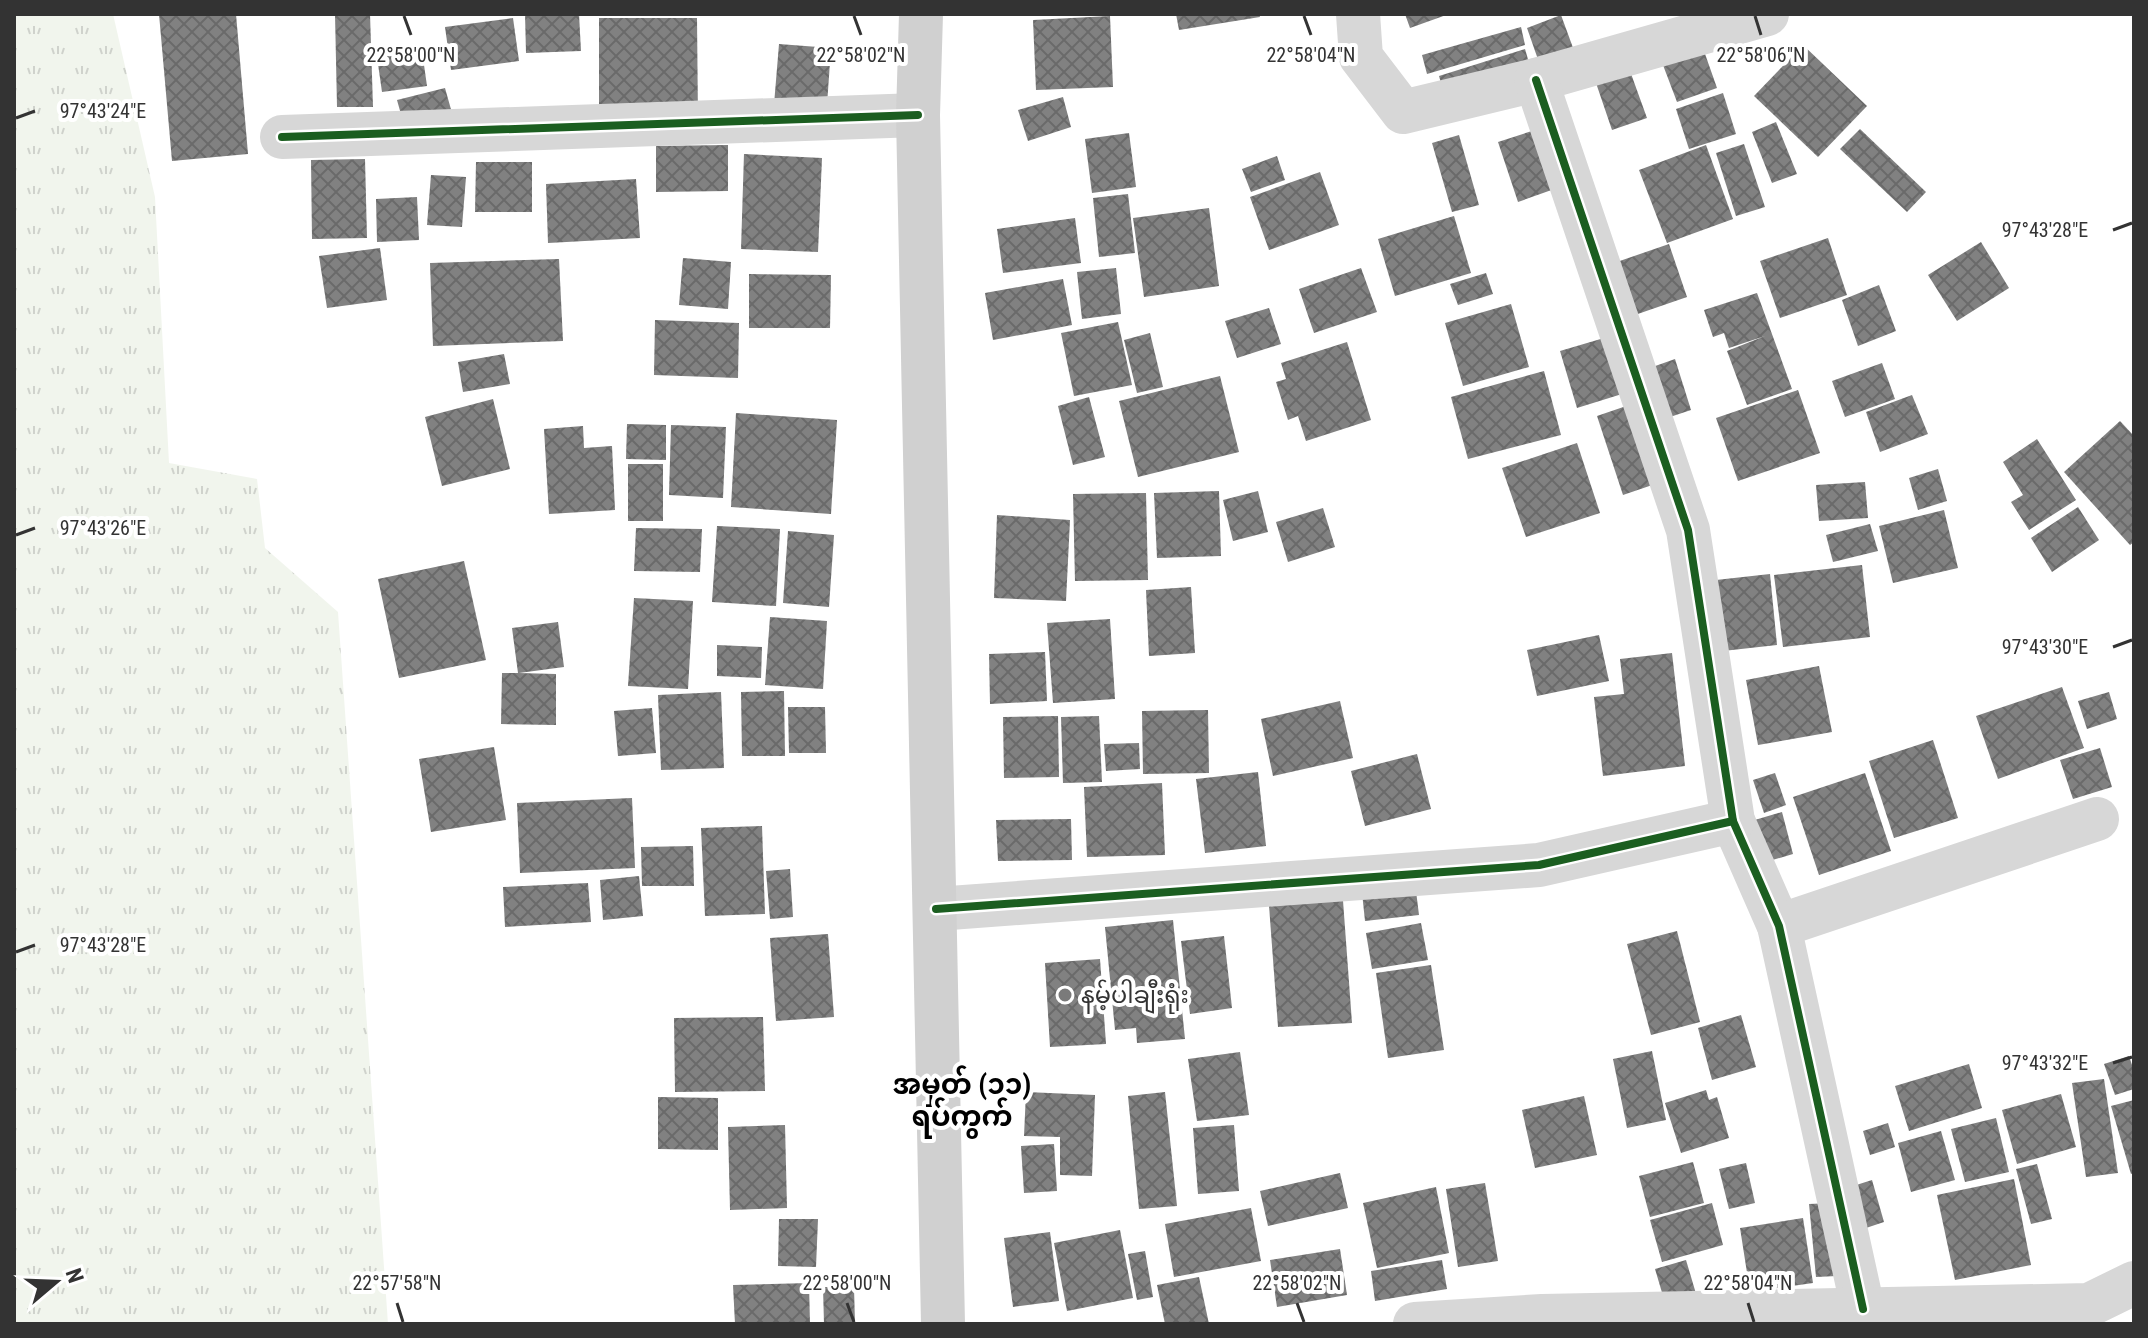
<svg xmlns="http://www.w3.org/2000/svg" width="2148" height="1338" font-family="'Roboto Condensed','Noto Sans Myanmar',sans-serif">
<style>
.grass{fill:url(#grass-tufts)}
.building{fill:url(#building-cross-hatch)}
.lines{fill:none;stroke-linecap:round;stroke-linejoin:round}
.street{stroke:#d7d7d7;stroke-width:44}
.secondary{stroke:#d0d0d0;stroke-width:44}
.cycleway-casing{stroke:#fff;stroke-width:13}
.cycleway{stroke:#1b5e20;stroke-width:8}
.ticks{fill:none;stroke:#333;stroke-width:3}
.poi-dot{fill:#7a7a7a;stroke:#fff;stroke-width:3}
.labels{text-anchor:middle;stroke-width:8;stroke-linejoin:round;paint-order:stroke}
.poi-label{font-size:24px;fill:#333;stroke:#fff;text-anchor:start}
.quarter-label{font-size:28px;font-weight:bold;fill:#000;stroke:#fff}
.ticks-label{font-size:20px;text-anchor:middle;fill:#333;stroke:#fff;stroke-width:8;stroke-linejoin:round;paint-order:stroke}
</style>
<defs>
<pattern id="grass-tufts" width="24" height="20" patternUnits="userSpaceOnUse" patternTransform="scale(2)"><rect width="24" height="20" fill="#f1f5ed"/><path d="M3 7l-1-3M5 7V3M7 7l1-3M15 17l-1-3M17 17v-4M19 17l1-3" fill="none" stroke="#cfd2cc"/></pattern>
<pattern id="building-cross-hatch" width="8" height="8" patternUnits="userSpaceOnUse" patternTransform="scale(2)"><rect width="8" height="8" fill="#818181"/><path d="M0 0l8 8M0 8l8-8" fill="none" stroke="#6a6a6a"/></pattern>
</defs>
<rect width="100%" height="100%" fill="#fff"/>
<!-- grass -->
<polygon class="grass" points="14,14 113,14 155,197 169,463 257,479 265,548 338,612 388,1324 14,1324"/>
<!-- building -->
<g class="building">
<polygon points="159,14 236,14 248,154 172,161"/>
<polygon points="335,14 370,14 373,107 337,107"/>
<polygon points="525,14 579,14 581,51 526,53"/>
<polygon points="1176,14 1259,14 1260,17 1179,30"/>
<polygon points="1405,14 1449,14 1410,28"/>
<polygon points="1561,15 1576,56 1541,68 1527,28"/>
<polygon points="1110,16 1113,87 1036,90 1033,20"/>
<polygon points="513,18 519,61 451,70 445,27"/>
<polygon points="599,18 697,18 698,121 599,121"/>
<polygon points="1521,27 1525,45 1427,74 1422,55"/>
<polygon points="779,44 831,48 825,133 772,129"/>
<polygon points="1803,45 1867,106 1818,157 1754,96"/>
<polygon points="1525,49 1532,73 1446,100 1439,76"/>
<polygon points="422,51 427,86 382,92 377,57"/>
<polygon points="1704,51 1717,88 1677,102 1663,65"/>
<polygon points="1630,71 1647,118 1612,130 1596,83"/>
<polygon points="445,88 452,113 404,125 397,100"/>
<polygon points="1723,93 1736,134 1689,149 1676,109"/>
<polygon points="1063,97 1071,127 1028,141 1018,110"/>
<polygon points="1776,122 1797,174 1772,183 1752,132"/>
<polygon points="1541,128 1560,187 1518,202 1498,142"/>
<polygon points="1860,129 1926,192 1907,212 1840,149"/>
<polygon points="1129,133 1136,187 1092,193 1085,139"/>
<polygon points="1459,135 1479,205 1452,212 1432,143"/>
<polygon points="1744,144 1765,207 1736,216 1716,153"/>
<polygon points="728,145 728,191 656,192 656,146"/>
<polygon points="1706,145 1733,219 1667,243 1639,170"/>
<polygon points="744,154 822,158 818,252 741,249"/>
<polygon points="1277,156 1285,180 1251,192 1242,169"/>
<polygon points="365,159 367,238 312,239 311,160"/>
<polygon points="476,162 532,162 532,212 475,212"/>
<polygon points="1320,172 1339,225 1269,250 1250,197"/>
<polygon points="431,175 466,177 462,227 427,225"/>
<polygon points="636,179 640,238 548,243 546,184"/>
<polygon points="1128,194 1135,253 1099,257 1093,198"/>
<polygon points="417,197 419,240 377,242 376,199"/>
<polygon points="1209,208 1219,286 1144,297 1133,218"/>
<polygon points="1454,216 1471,273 1395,296 1378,239"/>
<polygon points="1075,218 1081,263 1003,273 997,229"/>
<polygon points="1828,238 1847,295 1780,318 1760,261"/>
<polygon points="1981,242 2009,288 1957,321 1928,275"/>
<polygon points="1669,244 1687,297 1629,317 1611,264"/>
<polygon points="380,248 387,300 327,308 319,256"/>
<polygon points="683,258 731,262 728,309 679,305"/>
<polygon points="559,259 563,341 433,346 430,263"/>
<polygon points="1116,268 1121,314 1082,319 1077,272"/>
<polygon points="1361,268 1377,312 1314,333 1299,289"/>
<polygon points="1486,273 1493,294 1458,305 1450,284"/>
<polygon points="749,274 831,275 830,328 749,328"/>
<polygon points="1063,279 1072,325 993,340 985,293"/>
<polygon points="1879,285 1896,331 1858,346 1842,300"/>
<polygon points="1757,293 1792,389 1747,405 1727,351 1765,336 1729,348 1724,333 1713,337 1704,310"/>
<polygon points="1511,304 1529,367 1463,386 1445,323"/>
<polygon points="1269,308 1281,344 1237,358 1225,321"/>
<polygon points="655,320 739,323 738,378 654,375"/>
<polygon points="1118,322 1132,385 1074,396 1061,333"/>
<polygon points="1150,333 1163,387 1137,393 1124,340"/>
<polygon points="1604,338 1622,394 1577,408 1560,351"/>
<polygon points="1347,342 1371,420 1306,441 1298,416 1288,420 1276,382 1286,379 1281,363"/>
<polygon points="504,354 510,384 463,392 458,362"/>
<polygon points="1675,359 1691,410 1661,420 1644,370"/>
<polygon points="1882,363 1895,399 1845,417 1832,381"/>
<polygon points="1544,371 1561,435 1468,459 1451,397"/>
<polygon points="1220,376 1239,452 1138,477 1119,401"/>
<polygon points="1798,390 1820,453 1738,481 1716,418"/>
<polygon points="1912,395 1928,434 1880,452 1866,412"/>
<polygon points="1089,397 1105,457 1073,465 1058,406"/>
<polygon points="493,399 510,469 442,486 425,417"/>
<polygon points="1638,402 1664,481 1623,495 1597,416"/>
<polygon points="736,413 837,420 831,514 731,507"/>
<polygon points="2120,421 2134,436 2134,542 2130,545 2064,472"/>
<polygon points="627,424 666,425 666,460 626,459"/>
<polygon points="671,425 726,427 723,498 669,495"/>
<polygon points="583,426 584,448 612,446 615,510 549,514 544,429"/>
<polygon points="2037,439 2076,500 2029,530 2011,502 2023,495 2003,462"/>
<polygon points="1577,443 1600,513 1526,537 1502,468"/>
<rect x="628" y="464" width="35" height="57"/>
<polygon points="1938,469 1947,501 1918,510 1909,478"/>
<polygon points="1865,482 1868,518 1819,521 1816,485"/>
<polygon points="1219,491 1221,556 1157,558 1154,493"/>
<polygon points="1258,491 1268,532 1233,541 1223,500"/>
<polygon points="1146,493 1148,580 1075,581 1073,494"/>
<polygon points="2078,507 2099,540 2052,572 2031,538"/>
<polygon points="1323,508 1335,547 1288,562 1276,522"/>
<polygon points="1944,510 1958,568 1893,583 1879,526"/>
<polygon points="997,515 1070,520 1066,601 994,598"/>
<polygon points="1870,524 1878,551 1833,562 1826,535"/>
<polygon points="717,526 780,529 776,606 712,602"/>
<polygon points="636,528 702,529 700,572 634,571"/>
<polygon points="788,531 834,535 829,607 783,603"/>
<polygon points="464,561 486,660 399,678 378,579"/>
<polygon points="1862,565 1870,637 1783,647 1774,575"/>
<polygon points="1770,574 1777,645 1723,651 1716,580"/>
<polygon points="1191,587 1195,653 1149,656 1146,590"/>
<polygon points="634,598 693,601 688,689 628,686"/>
<polygon points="770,617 827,621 823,689 765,685"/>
<polygon points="1110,619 1115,699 1053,703 1047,623"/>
<polygon points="558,622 564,667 519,673 556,674 556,725 501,724 502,673 518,673 512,628"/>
<polygon points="1599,635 1609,681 1537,696 1527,650"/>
<polygon points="717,645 762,647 761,678 717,676"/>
<polygon points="1045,652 1047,701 990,704 989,654"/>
<polygon points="1672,653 1685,766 1603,776 1594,697 1624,694 1620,659"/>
<polygon points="1819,666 1832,732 1758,745 1746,680"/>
<polygon points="2062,687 2084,748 1998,779 1976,716"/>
<polygon points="784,691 785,756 742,756 741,692"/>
<polygon points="721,692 724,768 661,770 658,695"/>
<polygon points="2109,692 2117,719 2087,729 2078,701"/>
<polygon points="1340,701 1353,758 1273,776 1261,719"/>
<polygon points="788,707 825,707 826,753 789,753"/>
<polygon points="652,708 656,753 618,756 614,711"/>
<polygon points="1208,710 1209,773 1143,774 1142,711"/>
<polygon points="1058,716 1059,777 1004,778 1003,717"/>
<polygon points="1099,716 1102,782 1063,783 1061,717"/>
<polygon points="1933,740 1958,818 1894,838 1869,761"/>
<polygon points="1139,743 1140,769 1106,771 1104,744"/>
<polygon points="494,747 506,820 431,832 419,759"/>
<polygon points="2100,748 2112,787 2073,799 2060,760"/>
<polygon points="1417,754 1431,809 1365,826 1351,771"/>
<polygon points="1258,772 1266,846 1205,853 1196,779"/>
<polygon points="1775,773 1786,805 1764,813 1753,780"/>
<polygon points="1865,773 1891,851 1819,875 1793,797"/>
<polygon points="1162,783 1165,855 1087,857 1084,787"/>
<polygon points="632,798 635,868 520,873 517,803"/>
<polygon points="1782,812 1793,854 1759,864 1748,822"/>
<polygon points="1071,819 1072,860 998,861 996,820"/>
<polygon points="762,826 765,914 705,916 701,828"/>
<polygon points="693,846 694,886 642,886 641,847"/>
<polygon points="1412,859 1419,915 1365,921 1359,864"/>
<polygon points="790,869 793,917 770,919 766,871"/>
<polygon points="639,876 643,916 603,920 600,880"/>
<polygon points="588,883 591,922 505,927 503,887"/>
<polygon points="1342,887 1352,1023 1278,1027 1268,892"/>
<polygon points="1173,920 1185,1039 1137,1043 1136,1028 1115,1030 1105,927"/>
<polygon points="1421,923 1428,960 1372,969 1366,933"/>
<polygon points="1677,931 1700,1022 1651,1035 1627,944"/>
<polygon points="828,934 834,1017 776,1021 770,938"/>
<polygon points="1224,936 1232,1008 1190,1014 1181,941"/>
<polygon points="1100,959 1106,1044 1050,1047 1045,963"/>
<polygon points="1431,965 1444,1050 1388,1058 1376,973"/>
<polygon points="1741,1015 1756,1067 1712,1080 1698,1028"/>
<polygon points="763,1017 765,1091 675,1092 674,1018"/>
<polygon points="1652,1051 1666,1120 1627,1128 1613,1059"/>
<polygon points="1240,1052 1249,1115 1197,1121 1188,1059"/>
<polygon points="2129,1056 2134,1071 2134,1089 2115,1095 2104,1064"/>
<polygon points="1969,1064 1982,1108 1909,1131 1895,1086"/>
<polygon points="2104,1079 2118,1173 2086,1177 2072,1083"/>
<polygon points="1706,1090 1709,1100 1717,1097 1729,1138 1681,1153 1665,1103"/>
<polygon points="1026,1092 1095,1095 1092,1176 1060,1175 1060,1137 1024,1136"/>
<polygon points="1165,1092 1177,1206 1139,1209 1128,1096"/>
<polygon points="2061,1094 2076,1147 2017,1164 2002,1110"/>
<polygon points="1584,1096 1597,1155 1535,1168 1522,1110"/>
<polygon points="658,1097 718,1098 718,1150 658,1149"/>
<polygon points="2134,1100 2134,1173 2131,1174 2111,1106"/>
<polygon points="1996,1118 2009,1172 1965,1182 1951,1129"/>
<polygon points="1888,1123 1895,1147 1870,1155 1863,1131"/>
<polygon points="785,1125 787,1208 730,1210 728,1127"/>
<polygon points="1234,1125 1239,1191 1198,1194 1193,1128"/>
<polygon points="1941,1131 1955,1180 1911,1192 1898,1143"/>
<polygon points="1054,1144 1057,1191 1024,1193 1021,1146"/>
<polygon points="1693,1162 1704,1203 1650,1217 1639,1176"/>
<polygon points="1746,1163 1755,1203 1729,1209 1719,1169"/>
<polygon points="2037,1164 2052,1219 2031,1224 2016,1169"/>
<polygon points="1340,1173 1348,1208 1268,1226 1260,1191"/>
<polygon points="2014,1179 2031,1265 1955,1280 1937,1195"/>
<polygon points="1872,1180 1884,1222 1863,1229 1850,1187"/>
<polygon points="1485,1183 1498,1261 1458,1267 1446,1189"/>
<polygon points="1436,1187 1449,1253 1377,1268 1363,1203"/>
<polygon points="1712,1203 1723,1245 1662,1262 1650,1220"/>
<polygon points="1831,1203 1837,1276 1816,1277 1809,1204"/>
<polygon points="1251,1208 1261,1261 1174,1277 1165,1224"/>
<polygon points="1803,1218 1813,1283 1750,1292 1740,1228"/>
<polygon points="779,1219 818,1219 816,1267 778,1266"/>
<polygon points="1120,1230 1133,1298 1067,1311 1054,1243"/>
<polygon points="1050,1232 1059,1301 1013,1307 1004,1238"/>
<polygon points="1340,1249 1347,1295 1277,1307 1270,1260"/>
<polygon points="1145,1251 1153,1297 1137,1300 1128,1254"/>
<polygon points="1442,1260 1447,1289 1375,1301 1371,1271"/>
<polygon points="1686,1260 1697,1297 1666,1306 1655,1269"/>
<polygon points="1199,1277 1209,1324 1165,1324 1157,1285"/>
<polygon points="809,1283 810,1324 735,1324 733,1285"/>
<polygon points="823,1287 854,1287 855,1324 824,1324"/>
</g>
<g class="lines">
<!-- street -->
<g class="street">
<polyline points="1358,14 1361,57 1403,112 1536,80 1767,14"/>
<polyline points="1536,80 1688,530 1733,821 1779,926 1863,1309"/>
<polyline points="282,137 918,115"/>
<polyline points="936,909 1539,865 1733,821"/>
<polyline points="1779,926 2097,819"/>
<polyline points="1415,1324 1542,1316 2089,1305 2134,1283"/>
</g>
<!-- secondary -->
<polyline class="secondary" points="921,14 918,115 943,1324"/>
<defs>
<g id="cycleway">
<polyline points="1536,80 1688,530 1733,821 1779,926 1863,1309"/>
<polyline points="282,137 918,115"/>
<polyline points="936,909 1539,865 1733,821"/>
</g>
</defs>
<!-- cycleway casing -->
<use href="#cycleway" class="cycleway-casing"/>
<!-- cycleway -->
<use href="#cycleway" class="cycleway"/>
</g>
<!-- ticks -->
<path class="ticks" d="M404,16L411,35M854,16L861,35M1304,16L1311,35M1755,16L1761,35M16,118L35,111M2113,230L2132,223M16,535L35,528M2113,647L2132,640M16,952L35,945M2113,1063L2132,1057M397,1303L403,1322M847,1303L854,1322M1297,1303L1304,1322M1748,1303L1754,1322"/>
<!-- markers -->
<circle class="poi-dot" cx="1065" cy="995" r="8"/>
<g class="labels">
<!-- poi labels -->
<g class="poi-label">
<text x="1081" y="1003">နမ့်ပါချီးရုံး</text>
</g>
<!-- quarter labels -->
<g class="quarter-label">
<text x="962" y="1094">အမှတ် (၁၁)<tspan x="962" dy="32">ရပ်ကွက်</tspan></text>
</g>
</g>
<g class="ticks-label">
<text x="411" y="62">22°58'00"N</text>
<text x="861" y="62">22°58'02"N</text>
<text x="1311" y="62">22°58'04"N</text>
<text x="1761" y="62">22°58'06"N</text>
<text x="103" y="118">97°43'24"E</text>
<text x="2045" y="237">97°43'28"E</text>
<text x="103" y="535">97°43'26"E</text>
<text x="2045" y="654">97°43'30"E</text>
<text x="103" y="952">97°43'28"E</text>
<text x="2045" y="1070">97°43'32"E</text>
<text x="397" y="1290">22°57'58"N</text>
<text x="847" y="1290">22°58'00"N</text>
<text x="1297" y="1290">22°58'02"N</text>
<text x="1748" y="1290">22°58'04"N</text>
</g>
<!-- border -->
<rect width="2148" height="1338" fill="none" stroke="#333333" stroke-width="32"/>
<!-- north arrow -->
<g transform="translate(56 1282) rotate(71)" stroke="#ffffff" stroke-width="6" paint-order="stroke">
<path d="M0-6L14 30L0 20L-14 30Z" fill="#333333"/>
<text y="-12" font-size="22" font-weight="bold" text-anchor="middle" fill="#333333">N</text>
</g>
</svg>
